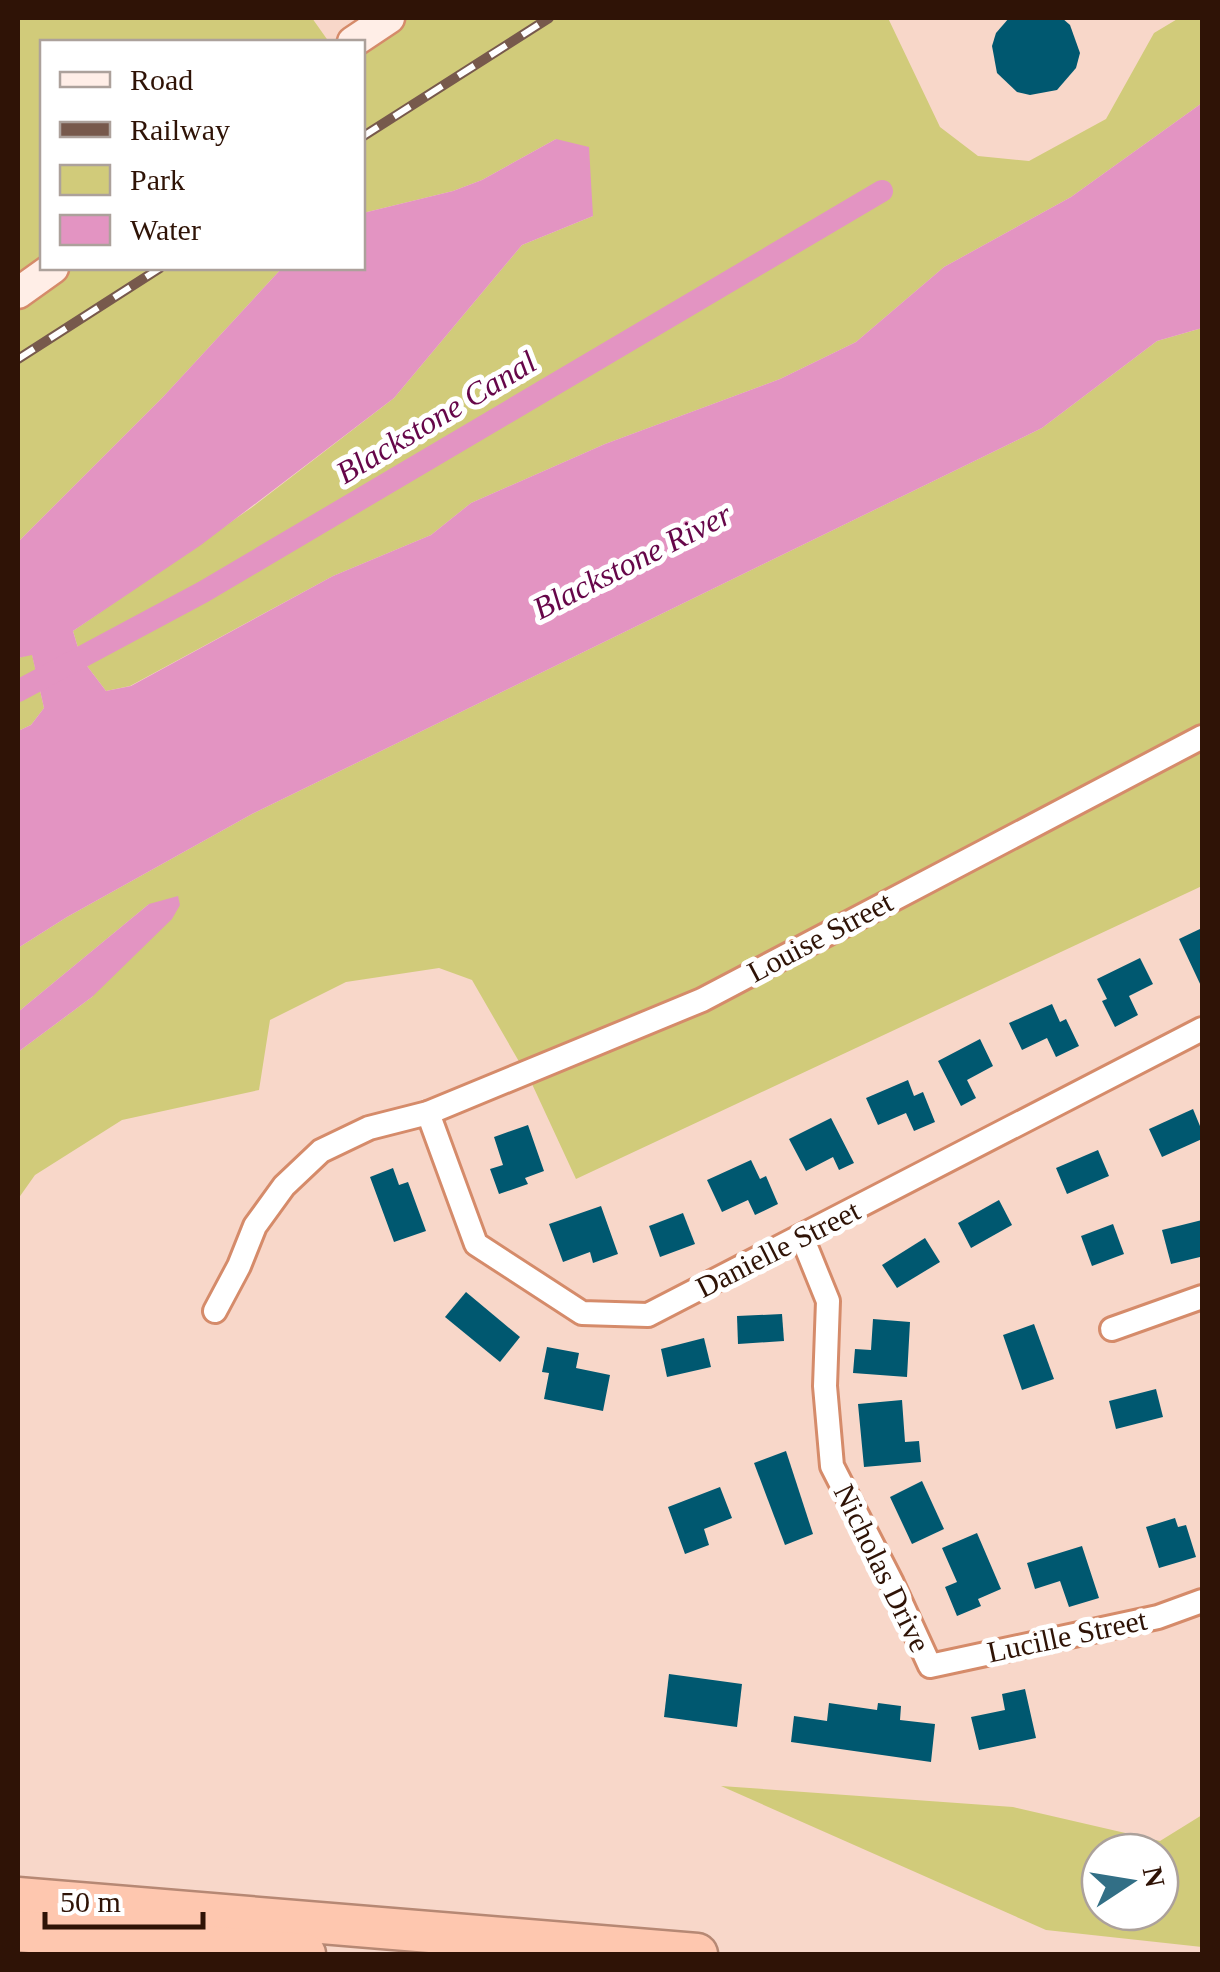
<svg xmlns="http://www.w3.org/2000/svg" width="1220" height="1972" font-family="Georgia,serif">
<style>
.green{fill:#d1cb7a;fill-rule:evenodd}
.water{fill:#e394c2}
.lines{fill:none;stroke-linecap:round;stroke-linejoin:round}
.canal{stroke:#e394c2;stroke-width:22}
.building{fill:#005870}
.street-casing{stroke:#d58b6a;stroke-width:28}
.secondary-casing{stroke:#d58b6a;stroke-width:35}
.highway-casing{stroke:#b68874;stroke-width:45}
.street{stroke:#fff;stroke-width:22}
.secondary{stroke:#ffeee7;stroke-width:30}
.highway{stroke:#fec7af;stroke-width:40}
.rail-casing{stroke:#77594c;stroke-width:10}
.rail{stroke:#fff;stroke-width:6;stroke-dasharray:19;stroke-linecap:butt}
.labels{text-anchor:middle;stroke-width:10;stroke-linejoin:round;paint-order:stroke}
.street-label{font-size:30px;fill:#2f1306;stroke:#fff}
.water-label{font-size:32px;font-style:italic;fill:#660649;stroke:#fff}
</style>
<rect width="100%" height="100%" fill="#f8d7c9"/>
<!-- green -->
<g class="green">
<polygon points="18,18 312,18 329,42 42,42 42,268 282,268 163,397 18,542"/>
<polygon points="379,18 888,18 940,127 978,156 1029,161 1106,119 1154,33 1179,18 1202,18 1202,103 1071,197 944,267 856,342 780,379 605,444 471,503 431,535 333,576 130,686 106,691 81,658 73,631 251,508 394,398 522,245 593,216 556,139 482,180 453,191 363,213 362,42 335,42"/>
<polygon points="1202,328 1202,886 576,1179 532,1084 472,980 439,968 346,982 270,1020 259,1090 122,1120 35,1175 18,1199 18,1052 92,997 149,904 18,1012 18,948 67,917 252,814 1042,428 1157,341"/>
<polygon points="32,654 44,708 31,725 18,731 18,658"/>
<path d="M721,1786L1013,1807L1160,1841L1202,1815V1947L1046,1930ZM1100,1852H1160V1912H1100Z"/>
</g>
<!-- water -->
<g class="water">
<polygon points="1202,103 1202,328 1157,341 1042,428 252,814 67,917 18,948 18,731 31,725 44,708 32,655 18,658 18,542 163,397 282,268 362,268 363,213 453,191 482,180 556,139 589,147 593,216 522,245 394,398 201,545 73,631 81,658 106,691 131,686 333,576 431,535 471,503 605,444 780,379 856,342 944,267 1071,197"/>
<polygon points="178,896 180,905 172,919 92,997 18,1052 18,1012 149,904"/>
</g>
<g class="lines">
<!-- canal -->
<polyline class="canal" points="18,691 203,592 882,191"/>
</g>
<!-- building -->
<g class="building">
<polygon points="1009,18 1062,18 1070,25 1080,53 1076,68 1057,90 1030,95 1017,92 997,73 992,46 996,33"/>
<polygon points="1202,928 1202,988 1179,939"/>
<polygon points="1140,958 1153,984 1129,996 1138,1015 1115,1027 1102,1001 1107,999 1097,979"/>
<polygon points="1052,1004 1060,1022 1066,1019 1079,1046 1056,1057 1047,1038 1022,1050 1009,1023"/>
<polygon points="980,1039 993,1066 967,1080 976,1098 961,1106 938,1061"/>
<polygon points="908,1080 914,1096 923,1092 935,1122 914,1131 906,1113 878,1125 866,1098"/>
<polygon points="1193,1109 1202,1131 1202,1139 1162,1157 1149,1129"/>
<polygon points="831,1118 854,1163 839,1170 833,1157 806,1171 789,1139"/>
<polygon points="528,1125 544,1171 525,1178 528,1184 499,1194 490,1169 503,1165 494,1137"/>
<polygon points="1098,1150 1109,1176 1067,1194 1056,1168"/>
<polygon points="751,1160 760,1179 766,1176 778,1204 755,1215 748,1200 722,1212 707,1180"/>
<polygon points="393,1168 399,1185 408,1182 426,1231 394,1242 370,1177"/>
<polygon points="999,1200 1012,1225 971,1248 958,1223"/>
<polygon points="601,1206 618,1254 593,1263 590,1252 563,1262 549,1224"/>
<polygon points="683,1213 695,1244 660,1257 649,1226"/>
<polygon points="1202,1220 1200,1257 1171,1264 1162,1230"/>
<polygon points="1113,1224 1124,1254 1092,1266 1081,1236"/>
<polygon points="925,1238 940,1262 897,1288 882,1265"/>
<polygon points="466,1292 520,1337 500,1362 445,1317"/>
<polygon points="782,1314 784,1341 738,1344 737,1316"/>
<polygon points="873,1319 910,1322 907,1377 853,1373 855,1349 871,1350"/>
<polygon points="1034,1324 1054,1379 1022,1390 1003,1335"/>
<polygon points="704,1338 711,1367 667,1377 661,1349"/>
<polygon points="547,1347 579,1353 576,1368 610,1375 603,1411 544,1399 549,1373 542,1372"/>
<polygon points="1156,1389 1163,1417 1116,1429 1109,1401"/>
<polygon points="902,1400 905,1442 919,1441 921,1462 864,1467 858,1404"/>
<polygon points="786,1451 813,1534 785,1545 754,1463"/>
<polygon points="922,1481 944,1529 912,1544 890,1497"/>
<polygon points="720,1487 732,1518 704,1529 709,1545 685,1554 668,1507"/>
<polygon points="1175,1518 1178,1527 1186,1525 1196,1557 1159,1568 1146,1527"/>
<polygon points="977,1533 1001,1589 978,1599 981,1606 957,1616 945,1587 957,1582 942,1548"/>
<polygon points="1082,1546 1099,1598 1069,1607 1060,1581 1035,1589 1027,1563"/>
<polygon points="669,1674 742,1684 737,1727 664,1717"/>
<polygon points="1025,1689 1036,1738 979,1750 971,1717 1005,1710 1002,1694"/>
<polygon points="829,1703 877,1710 878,1703 901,1706 900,1720 935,1724 931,1762 791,1742 794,1716 827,1721"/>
</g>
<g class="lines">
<defs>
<g id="street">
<polyline points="428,1113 476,1244 582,1313 648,1315 1202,1029"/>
<polyline points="802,1237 828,1301 825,1386 832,1466 892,1583 930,1666 1158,1617 1202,1601"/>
<polyline points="215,1311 239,1266 255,1226 284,1186 321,1151 369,1128 428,1113 702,1000 1202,737"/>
<polyline points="1112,1329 1202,1297"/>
</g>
<g id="secondary">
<polyline points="353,42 389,18"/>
<polyline points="18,293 53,268"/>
</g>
<g id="highway">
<polyline points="18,1898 697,1954"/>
<polyline points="18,1931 305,1954"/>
</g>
</defs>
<!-- street casing -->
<use href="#street" class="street-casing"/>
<!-- secondary casing -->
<use href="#secondary" class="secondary-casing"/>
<!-- highway casing -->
<use href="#highway" class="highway-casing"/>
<!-- street -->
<use href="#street" class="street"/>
<!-- secondary -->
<use href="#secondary" class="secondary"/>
<!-- highway -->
<use href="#highway" class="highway"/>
<defs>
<g id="rail">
<polyline points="362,137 549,18"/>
<polyline points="18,359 160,268"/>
</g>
</defs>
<!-- rail casing -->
<use href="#rail" class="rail-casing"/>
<!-- rail -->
<use href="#rail" class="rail"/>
</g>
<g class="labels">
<!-- street labels -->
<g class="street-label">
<text transform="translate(820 937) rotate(-28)" y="10">Louise Street</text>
<text transform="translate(778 1249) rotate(-27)" y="10">Danielle Street</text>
<text transform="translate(882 1568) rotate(64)" y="10">Nicholas Drive</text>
<text transform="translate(1067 1636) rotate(-12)" y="10">Lucille Street</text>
</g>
<!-- water labels -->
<g class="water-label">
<text transform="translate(436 417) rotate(-31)" y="11">Blackstone Canal</text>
<text transform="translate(632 561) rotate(-27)" y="11">Blackstone River</text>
</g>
</g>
<!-- border -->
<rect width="1220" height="1972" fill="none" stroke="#2f1306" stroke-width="40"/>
<!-- legend -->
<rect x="40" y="40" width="325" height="230" fill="#ffffff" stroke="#aca19b" stroke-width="2.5"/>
<rect x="60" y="72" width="50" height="15" fill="#ffeee7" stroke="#aca19b" stroke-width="2.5"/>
<text x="130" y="90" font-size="30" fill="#2f1306">Road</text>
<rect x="60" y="122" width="50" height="15" fill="#77594c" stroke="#aca19b" stroke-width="2.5"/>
<text x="130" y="140" font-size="30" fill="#2f1306">Railway</text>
<rect x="60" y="165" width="50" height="30" fill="#d1cb7a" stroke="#aca19b" stroke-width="2.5"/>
<text x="130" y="190" font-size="30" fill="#2f1306">Park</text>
<rect x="60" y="215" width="50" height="30" fill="#e394c2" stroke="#aca19b" stroke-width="2.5"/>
<text x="130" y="240" font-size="30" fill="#2f1306">Water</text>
<!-- north arrow -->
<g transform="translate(1130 1882) rotate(78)"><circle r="48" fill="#ffffff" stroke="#aca19b" stroke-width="2.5"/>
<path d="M0-8L18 38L0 25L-18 38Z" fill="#326f86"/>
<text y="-15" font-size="28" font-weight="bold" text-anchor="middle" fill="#2f1306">N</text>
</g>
<!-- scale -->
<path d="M45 1912v15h158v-15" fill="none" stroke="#2f1306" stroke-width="5"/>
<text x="60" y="1912" font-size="30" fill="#2f1306" stroke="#ffffff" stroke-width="8" paint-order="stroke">50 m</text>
</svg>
